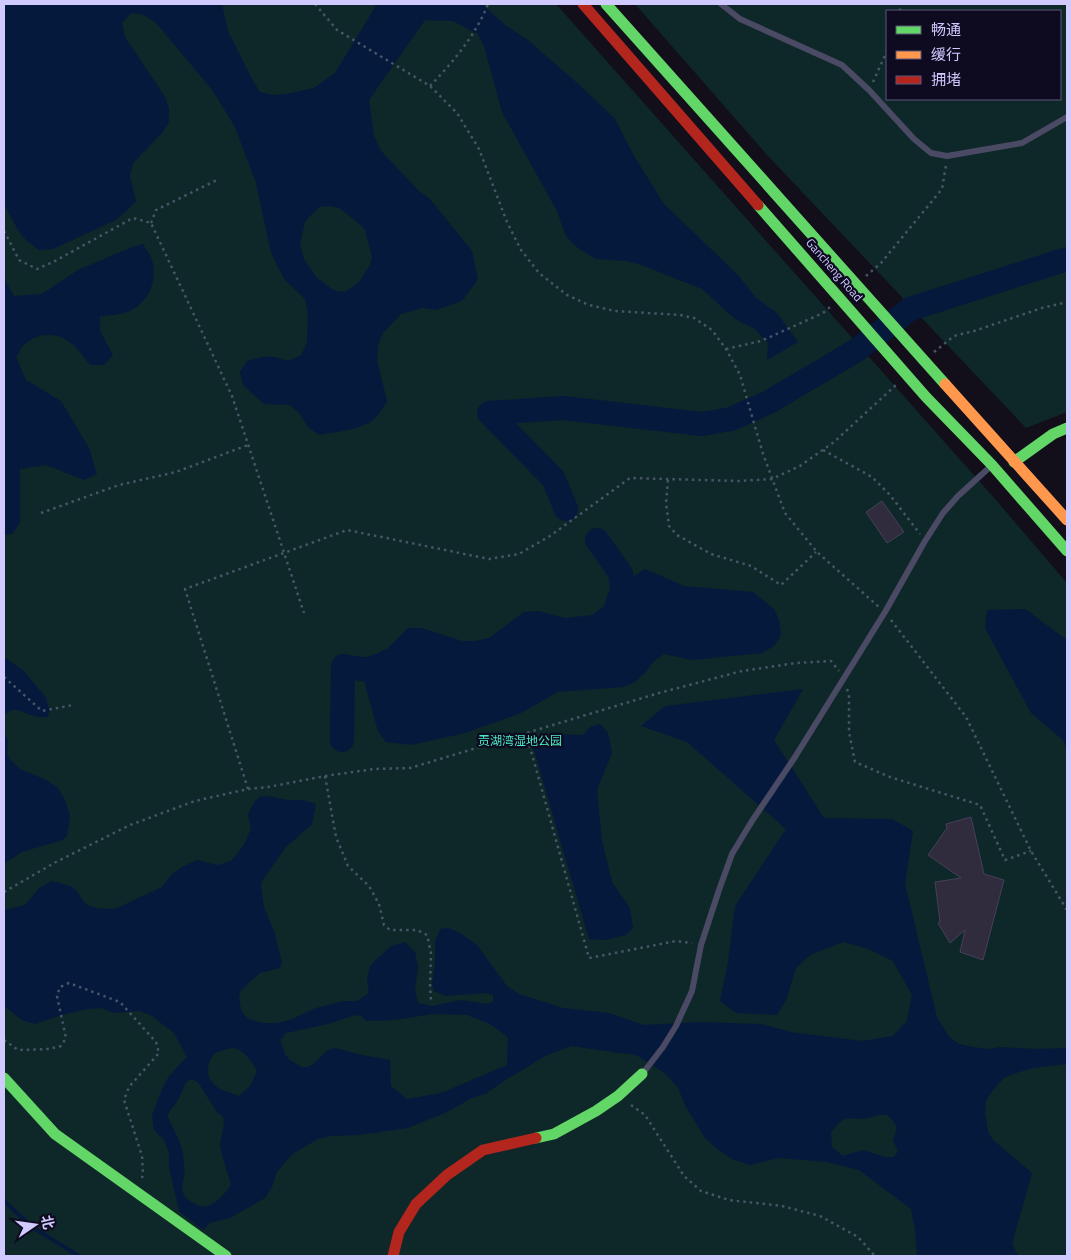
<svg xmlns="http://www.w3.org/2000/svg" width="1071" height="1260" font-family="'Titillium Web','Noto Sans SC',sans-serif">
<style>
.green{fill:#0e2728;fill-rule:evenodd}
.water{fill:#05193d;fill-rule:evenodd}
.lines{fill:none;stroke-linecap:round;stroke-linejoin:round}
.stream{stroke:#05193d;stroke-width:4}
.river{stroke:#05193d;stroke-width:24}
.building{fill:#302c3e;stroke:#45405a}
.path{stroke:#455667;stroke-width:2.5;stroke-dasharray:2.5 4;stroke-linecap:butt}
.lane{stroke:#4b4a65;stroke-width:6}
.fast{stroke:#63d668;stroke-width:11}
.slow{stroke:#ff974d;stroke-width:11}
.jam{stroke:#b3261e;stroke-width:11}
.labels{text-anchor:middle;stroke-width:4.5;stroke-linejoin:round;paint-order:stroke}
.street-label{font-size:12px;fill:#d0caff;stroke:#0e0a20}
.park-label{font-size:12px;fill:#4aeac2;stroke:#0e0a20}
</style>
<rect width="100%" height="100%" fill="#120f1b"/>
<!-- green -->
<g class="green">
<polygon points="4,4 556,4 996,500 1067,583 1067,1256 4,1256"/>
<path d="M635,4H1067V412L1026,428L768,156ZM887,11H1060V99H887Z"/>
</g>
<!-- water -->
<g class="water">
<path d="M4,4H222L228,31L253,81L260,92L273,95L287,94L314,88L335,73L377,4H482L505,25L528,40L584,89L615,119L634,156L664,204L738,275L756,298L777,313L798,342L767,360L768,343L755,329L735,319L702,289L639,264L626,261L596,259L578,248L566,236L557,211L502,112L484,46L478,34L453,21L425,20L369,100L374,136L381,151L419,191L430,199L472,251L478,279L462,301L436,310L422,308L401,314L383,333L378,345L377,360L387,401C383,408 379,415 373,420C361,430 334,432 319,435L308,427L300,414L290,405L264,404L243,385L240,372L247,361C265,356 270,354 288,361L301,355L307,342L308,313L305,299L284,279L271,253L256,183L235,127L213,91L157,24L144,15L131,13L122,23L125,37L164,95L169,108V122L161,134L133,163L130,176L136,202L116,220L53,249L39,250L27,241L18,230L4,204ZM328,206L335,207L341,209L365,229L372,257L370,265L359,282L347,291L341,292L333,290L316,277L304,259L300,244L305,222L310,216L320,207Z"/>
<path d="M143,244C145,248 149,253 151,257C159,279 149,304 127,312C119,315 108,315 100,317V331L113,355L104,365H90C84,358 79,349 72,344C58,332 38,332 25,344C21,347 19,353 16,357L26,380L61,401L89,448L97,474L84,480L46,465L20,469V523L12,534L4,535V278L14,296L42,294L78,270L130,248Z"/>
<polygon points="645,569 684,586 753,592 774,609 779,620 781,635 774,646 762,653 692,660 664,654 653,662 646,672 635,682 623,687 558,692 521,713 465,733 411,745 386,742 378,731 358,659 376,654 388,648 408,628 422,628 462,641 475,641 489,638 524,612 538,611 565,618 593,615 604,606 608,592"/>
<polygon points="1025,609 1067,640 1067,751 1063,740 1031,713 985,628 987,610"/>
<path d="M4,657L24,671L46,698L50,711L47,717C43,717 38,717 34,716C22,713 17,704 4,715Z"/>
<path d="M803,689L774,740L824,818L892,819L913,831L905,884L937,1017L949,1037L959,1044L973,1047L989,1049L1000,1047L1037,1049L1067,1048V1064L1033,1068L1013,1074L1004,1078L993,1090L986,1101L985,1113L988,1132L993,1140L1032,1173L1012,1244L1019,1256H917L915,1229L911,1209L859,1170L827,1162L779,1158L750,1165L732,1159L720,1151L705,1138L686,1107L678,1088L667,1075L638,1056L631,1054L619,1053L572,1046L547,1055L507,1079L485,1094L472,1098L447,1112L408,1128L359,1135L331,1136L318,1139L294,1153L284,1163L276,1174L272,1187L265,1198L230,1218L210,1223L203,1230L179,1211L169,1167V1152L164,1140L154,1130L152,1115L162,1089L169,1076L187,1057L174,1033L152,1016L140,1011L113,1013L101,1008L88,1009L61,1015L35,1024L22,1020L9,1010L4,1005V910L25,905L39,888L52,881C58,883 66,884 72,887C79,891 80,898 85,903C91,909 109,910 117,908L162,887L172,874L184,866L197,860L218,865L225,863L232,860L245,843L251,828L248,814L255,801L260,797L267,796L288,800H303L316,804L312,824L285,848L262,881L261,887L264,907L275,934L282,962L280,968L260,973L241,990L239,997L241,1010L245,1016L251,1020L264,1023H277L290,1020L316,1008L343,1001H357L369,993L367,980L370,966L391,946L405,942L415,952L418,966L415,990L418,1003L432,1006L461,1000L487,1004L493,1002V995L486,993L446,996L434,991L432,984L435,963V942L440,929L448,928L460,933L477,945L507,986L519,994L563,1008L609,1013L644,1025L699,1022L761,1024L791,1032L863,1041L893,1036L907,1021L912,995L893,961L868,949L843,942L810,955L796,968L786,1000L777,1015L736,1013L720,1001L728,962L735,906L786,829L687,742L641,726L665,706ZM433,1014L467,1015L490,1024L508,1037L507,1065L441,1093L407,1099L391,1086L390,1060L362,1055L335,1048L328,1050L313,1064L308,1067H301L289,1059L285,1054L280,1040L286,1033L328,1024L355,1015L361,1016L366,1021L394,1020ZM233,1048C245,1051 251,1060 257,1071L250,1086L239,1096C232,1093 223,1091 217,1087C205,1079 205,1059 217,1052C222,1050 228,1049 233,1048ZM191,1079L198,1082L217,1112L223,1117L224,1124L220,1144L221,1151L231,1185C224,1195 211,1211 197,1205C194,1204 192,1202 190,1201C185,1198 183,1194 182,1188C182,1184 183,1181 184,1177C185,1170 184,1161 183,1154C181,1140 172,1128 167,1115L177,1102L186,1083ZM880,1115H887L894,1122L897,1128L893,1140L898,1152L893,1157H885L863,1150L843,1156L832,1147L831,1132C842,1119 843,1117 859,1119C866,1119 874,1116 880,1115Z"/>
<polygon points="600,724 608,733 612,753 597,790 602,841 612,882 630,908 633,928 626,935 606,940 589,939 531,740 551,734 583,735 590,727"/>
<polygon points="4,733 8,740 7,754 10,759 20,769 46,780 58,788 65,800 70,816 67,836 62,840 22,852 4,864"/>
</g>
<g class="lines">
<!-- stream -->
<polyline class="stream" points="4,1201 32,1227 79,1256"/>
<!-- river -->
<g class="river">
<polyline points="566,509 553,478 489,413 563,408 702,424 731,419 769,402 857,350 910,309 1067,259"/>
<polyline points="597,540 621,574 623,612 619,614"/>
<polyline points="342,740 343,666 392,674"/>
</g>
</g>
<!-- building -->
<g class="building">
<polygon points="882,501 904,532 887,543 866,512"/>
<polygon points="971,817 984,874 1004,880 983,960 960,952 965,930 950,943 938,923 940,922 935,882 961,878 928,855 947,828 946,824"/>
</g>
<g class="lines">
<!-- path -->
<g class="path">
<polyline points="315,4 337,30 430,86 457,113 479,149 507,222 521,250 539,273 567,295 589,305 615,311 680,315 694,318 712,330 726,349 740,375 763,454 785,513 817,552 879,607"/>
<polyline points="900,11 900,4"/>
<polyline points="873,82 887,51"/>
<path d="M430,86C453,62 476,35 488,4"/>
<polyline points="151,223 156,210 217,180"/>
<polyline points="4,231 19,260 37,269 55,261 133,218 151,223 232,396 304,613"/>
<polyline points="866,276 881,263 942,189 946,165"/>
<polyline points="726,349 761,341 823,313 830,307"/>
<polyline points="934,352 954,336 974,331 1042,308 1067,302"/>
<polyline points="823,450 872,477 890,495 920,534"/>
<polyline points="668,480 666,503 669,526 677,535 711,554 751,566 781,585 816,552"/>
<polyline points="41,513 119,485 176,472 248,445"/>
<polyline points="891,620 966,717 1031,851 1067,910"/>
<polyline points="4,677 42,711 73,705"/>
<polyline points="847,689 849,695 849,732 855,762 890,777 980,805 1005,860 1031,851"/>
<polyline points="526,733 589,958 676,941 692,943"/>
<polyline points="325,776 336,837 348,866 369,886 379,904 384,925 390,930 417,930 427,935 431,953 430,987 431,1000"/>
<polyline points="248,789 185,589 347,530 489,559 519,554 550,536 630,478 739,481 772,479 800,466 834,442 896,385"/>
<polyline points="4,892 56,862 130,825 195,801 248,789 268,787 325,776 374,769 410,768 659,693 742,671 796,663 831,661 839,671"/>
<polyline points="4,1040 18,1050 49,1049 61,1046 66,1038 57,996 60,987 69,983 120,1002 156,1042 159,1053 129,1087 124,1100 142,1156 143,1174 142,1178"/>
<polyline points="631,1105 645,1115 684,1176 701,1191 729,1200 782,1206 820,1216 858,1237 875,1256"/>
</g>
<!-- lane -->
<g class="lane">
<polyline points="721,4 740,19 842,65 869,90 914,139 931,153 947,156 1022,143 1067,117"/>
<polyline points="643,1073 663,1047 676,1026 692,991 701,945 719,890 732,854 752,821 795,757 885,612 925,541 943,513 958,496 991,466"/>
</g>
<!-- fast -->
<g class="fast">
<polyline points="606,4 945,384"/>
<polyline points="758,205 926,397 992,465 1067,551"/>
<polyline points="1014,462 1053,434 1067,428"/>
<polyline points="4,1078 55,1134 226,1256"/>
<polyline points="536,1138 554,1134 596,1111 618,1096 642,1074"/>
</g>
<!-- slow -->
<polyline class="slow" points="945,384 1067,520"/>
<!-- jam -->
<g class="jam">
<polyline points="583,4 758,205"/>
<polyline points="393,1256 399,1232 416,1204 447,1175 483,1150 536,1138"/>
</g>
</g>
<g class="labels">
<!-- street labels -->
<g class="street-label">
<text transform="translate(834 270) rotate(49)" y="4">Gancheng Road</text>
</g>
<!-- park labels -->
<g class="park-label">
<text x="520" y="745">贡湖湾湿地公园</text>
</g>
</g>
<!-- border -->
<rect width="1071" height="1260" fill="none" stroke="#d0caff" stroke-width="10"/>
<!-- legend -->
<rect x="886" y="10" width="175" height="90" fill="#0e0a20" stroke="#5c5779"/>
<rect x="896" y="26" width="25" height="8" fill="#63d668" stroke="#5c5779"/>
<text x="931" y="35" font-size="15" fill="#d0caff">畅通</text>
<rect x="896" y="51" width="25" height="8" fill="#ff974d" stroke="#5c5779"/>
<text x="931" y="60" font-size="15" fill="#d0caff">缓行</text>
<rect x="896" y="76" width="25" height="8" fill="#b3261e" stroke="#5c5779"/>
<text x="931" y="85" font-size="15" fill="#d0caff">拥堵</text>
<!-- north arrow -->
<g transform="translate(35 1225) rotate(77)" stroke="#0e0a20" stroke-width="4" paint-order="stroke">
<path d="M0-4L9 19L0 12L-9 19Z" fill="#d0caff"/>
<text y="-8" font-size="14" font-weight="bold" text-anchor="middle" fill="#d0caff">北</text>
</g>
</svg>
